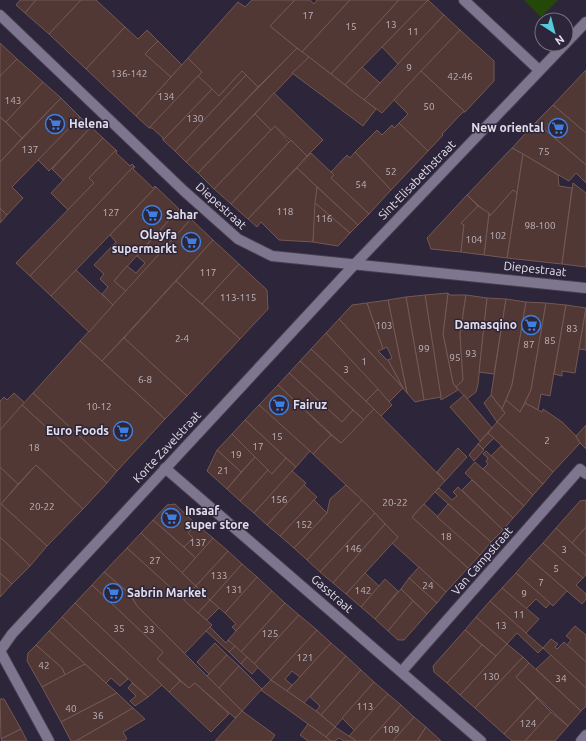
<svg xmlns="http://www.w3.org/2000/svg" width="586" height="741" font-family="Ubuntu,sans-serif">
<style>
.green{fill:#244808}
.building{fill:#513834;stroke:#745854}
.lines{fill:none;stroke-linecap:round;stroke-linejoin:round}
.minor-casing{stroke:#464051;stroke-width:12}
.minor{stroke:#7e768e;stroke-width:10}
.labels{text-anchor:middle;stroke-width:3;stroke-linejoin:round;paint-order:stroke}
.number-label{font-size:10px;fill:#beb4bd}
.poi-label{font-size:12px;font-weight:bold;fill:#e2deeb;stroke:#2d2539;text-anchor:start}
.street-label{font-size:12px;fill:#e2deeb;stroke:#2d2539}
</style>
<rect width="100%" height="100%" fill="#2d2539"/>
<!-- green -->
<polygon class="green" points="524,0 558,0 541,17"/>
<!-- building -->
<g class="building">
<polygon points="20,0 36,0 25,13 16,5"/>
<polygon points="36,0 81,0 49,34 25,13"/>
<polygon points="81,0 96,0 125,27 86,69 49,34"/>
<polygon points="252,0 295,0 270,26 297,48 258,87 242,71 219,96 198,76 202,72 188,58 238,2 245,7"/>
<polygon points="295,0 310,0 314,4 317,0 350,0 302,52 270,26"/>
<polygon points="350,0 399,0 331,74 302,52"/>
<polygon points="399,0 428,0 345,85 331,74"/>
<polygon points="428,0 444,15 398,64 382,47"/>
<polygon points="444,15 460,30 382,113 364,100"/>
<polygon points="125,27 138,39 147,30 158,41 145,54 171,77 136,116 86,69"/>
<polygon points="460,30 494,61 494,81 465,112 421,71"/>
<polygon points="158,41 182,65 171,77 145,54"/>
<polygon points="0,43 17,59 0,76"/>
<polygon points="297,48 309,57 198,173 186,162"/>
<polygon points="309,57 376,109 363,126 292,73"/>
<polygon points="188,58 202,72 149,128 136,116"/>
<polygon points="17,59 43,82 6,122 0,117 0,76"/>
<polygon points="362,67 380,83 364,100 345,85"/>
<polygon points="586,70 586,133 553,105"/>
<polygon points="242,71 246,75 175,151 163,140 212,89 219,96"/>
<polygon points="421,71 465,112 463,112 442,134 443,135 428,151 399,123 408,114 394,100"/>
<polygon points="246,75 258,87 186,162 175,151"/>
<polygon points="198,76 212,89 163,140 163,138 152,128 149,128"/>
<polygon points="43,82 61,98 22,138 6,122"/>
<polygon points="274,93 323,140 307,156 275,126 271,130 255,114"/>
<polygon points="61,98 80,117 12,187 23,198 7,215 0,208 0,162"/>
<polygon points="553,105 586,133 586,165 536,122"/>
<polygon points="255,114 271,130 214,189 198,173"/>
<polygon points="0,117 22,138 0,162"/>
<polygon points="80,117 91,127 49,171 38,160"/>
<polygon points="536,122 586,165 586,183 576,173 569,181 512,148"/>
<polygon points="399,123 428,151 391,190 355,152 377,130 382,135 392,125 394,128"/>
<polygon points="275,126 289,142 231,204 214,189"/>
<polygon points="91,127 103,138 63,180 52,169"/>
<polygon points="103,138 116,150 89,178 94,183 68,210 51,193"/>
<polygon points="291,140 307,156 248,219 231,204"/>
<polygon points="512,148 523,154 517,193 513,190 490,216 467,195"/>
<polygon points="116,150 117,151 116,153 130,166 132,164 134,166 30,276 16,263 94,183 89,178"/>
<polygon points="355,152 391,190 369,214 331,178 334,175 331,172 347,155 350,158"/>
<polygon points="311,153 334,175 331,178 369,214 358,225 297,168"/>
<polygon points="523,154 558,175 559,186 572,188 562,264 507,258"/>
<polygon points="134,166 135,167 133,169 153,188 155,186 156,187 51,296 30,276"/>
<polygon points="297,168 317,187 313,242 279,240 261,222 257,227 248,219"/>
<polygon points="573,183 586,193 586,267 562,264"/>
<polygon points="156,187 179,209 114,281 126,291 113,305 102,294 108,287 100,279 104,274 94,265 116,242 110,235"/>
<polygon points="317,187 358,225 350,233 315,203"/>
<polygon points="513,190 517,193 507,258 484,255 489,213 490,216"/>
<polygon points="467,195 478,206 461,223 464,225 461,252 431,249 427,238"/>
<polygon points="315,203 350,233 338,246 313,242"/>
<polygon points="478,206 489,213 484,255 461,252 464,225 461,223"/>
<polygon points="0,208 7,215 0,223"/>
<polygon points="179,209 191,219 126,291 114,281 127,266 136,273 145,263 137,256"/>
<polygon points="191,219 213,240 102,361 80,341"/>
<polygon points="213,240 239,264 202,304 176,281"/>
<polygon points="239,264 267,290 268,309 240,339 202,304"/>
<polygon points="76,270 113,305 89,332 51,296"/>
<polygon points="176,281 240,339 187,396 124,338"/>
<polygon points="448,293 450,295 466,295 460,334 463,380 456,387 453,383 443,334"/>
<polygon points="448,293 443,334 453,383 458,390 441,400 425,295"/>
<polygon points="425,295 441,397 424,400 406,297"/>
<polygon points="466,295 487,298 478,384 476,392 467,399 456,387 463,380 460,334"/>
<polygon points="406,297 424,400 415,402 407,393 388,300"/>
<polygon points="487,298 506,299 494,374 479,372"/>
<polygon points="506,299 526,302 512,385 502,409 491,395"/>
<polygon points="388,300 407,393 403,388 388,360 392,358 387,347 383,349 367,303"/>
<polygon points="526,302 546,303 531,390 520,412 506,400 512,385"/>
<polygon points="367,303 383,349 378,351 387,360 388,360 403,388 339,319 352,305"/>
<polygon points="546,303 566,305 550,396 541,394 538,410 525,403 531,390"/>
<polygon points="566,305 586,308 575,373 562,371 562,376 554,374"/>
<polygon points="586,308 586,350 579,349"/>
<polygon points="339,319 403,388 389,402 326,333"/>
<polygon points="326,333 378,389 366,401 311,349"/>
<polygon points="124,338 187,396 165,419 102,361"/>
<polygon points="80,341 165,419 117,471 33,393"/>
<polygon points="311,349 374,409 364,420 300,361"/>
<polygon points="300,361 353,410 342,422 289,373"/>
<polygon points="289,373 342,422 353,410 364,420 341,443 278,385"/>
<polygon points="278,385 331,435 313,454 259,405"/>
<polygon points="378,389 392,405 381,416 366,401"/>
<polygon points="14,393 25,403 0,430 0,401 4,397 7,400"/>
<polygon points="33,393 117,471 107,483 22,405"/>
<polygon points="464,395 492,428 480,441 450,407"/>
<polygon points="491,395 505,413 497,422 484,403"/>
<polygon points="506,400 520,412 525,403 542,412 543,409 562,422 576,436 580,443 553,472 497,422 505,413 502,409"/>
<polygon points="22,405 107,483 83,509 36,465 18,484 0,467 0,430"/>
<polygon points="259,405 310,451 296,467 245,420"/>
<polygon points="374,409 445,481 412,517 468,568 446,592 392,543 398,537 362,500 313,454 331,435 341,443"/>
<polygon points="245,420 286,458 272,474 232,434"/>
<polygon points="497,422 553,472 543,484 488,433"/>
<polygon points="586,425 586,449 580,443 576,436"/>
<polygon points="488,433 494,438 483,449 478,444"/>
<polygon points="232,434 255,457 241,472 217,450"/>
<polygon points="478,444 484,450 474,461 469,455"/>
<polygon points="501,446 543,484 533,495 491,456"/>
<polygon points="458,448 467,457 445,481 437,472"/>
<polygon points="217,450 241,472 227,489 207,471"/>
<polygon points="486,451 533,495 524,506 483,469 488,464 486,461 488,458 483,454"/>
<polygon points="255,457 268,470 240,501 227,489"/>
<polygon points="286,458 296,467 254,513 240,501 268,470 272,474"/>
<polygon points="475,462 524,506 513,518 465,473"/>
<polygon points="36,465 83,509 47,546 1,504"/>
<polygon points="0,467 18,484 1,504 47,546 30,566 0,537"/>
<polygon points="292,471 306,483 267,525 254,513"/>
<polygon points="472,480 513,518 503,530 462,490"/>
<polygon points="304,485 317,497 280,536 267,525"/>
<polygon points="346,485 362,500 307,560 294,548 327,513 330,499"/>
<polygon points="458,487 503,530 491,542 435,492 439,488 452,500 457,496 453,492"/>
<polygon points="314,500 327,513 294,548 280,536"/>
<polygon points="362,500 375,513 320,572 307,560"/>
<polygon points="586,500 586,527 572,543 556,528 580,501"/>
<polygon points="175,504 196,524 188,533 193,538 184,547 153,520 167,505"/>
<polygon points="424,504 480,555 468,568 412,517"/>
<polygon points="448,504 491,542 480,555 437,517"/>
<polygon points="375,513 385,524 333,583 320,572"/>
<polygon points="153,520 196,558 182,573 141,533"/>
<polygon points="196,524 213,538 196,558 184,547 193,538 188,533"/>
<polygon points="385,524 398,537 346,594 333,583"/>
<polygon points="586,527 586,553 585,555 572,543"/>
<polygon points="556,528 586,556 586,574 583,578 543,543"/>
<polygon points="141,533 196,586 184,600 127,548"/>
<polygon points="0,537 30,566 12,584 0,573"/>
<polygon points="213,538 228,551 196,586 182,573"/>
<polygon points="543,543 583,578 576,585 586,594 586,599 582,604 529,558"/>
<polygon points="127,548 212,625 184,654 137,606 130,594 104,572"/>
<polygon points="228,551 242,564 210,600 196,586"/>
<polygon points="529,558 567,591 553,606 516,573"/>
<polygon points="242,564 257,577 225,613 210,600"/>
<polygon points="419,567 446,592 437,603 409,578"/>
<polygon points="104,572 130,594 137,606 242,711 235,718 195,683 189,688 157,659 163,652 92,585"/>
<polygon points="0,573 12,584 0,597"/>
<polygon points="365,573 379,586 361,607 346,594"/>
<polygon points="516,573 550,603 546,608 536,599 526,609 502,588"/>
<polygon points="257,577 272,591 236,631 232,627 236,624 225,613"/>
<polygon points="409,578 437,603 427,614 401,589"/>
<polygon points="385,579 398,591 375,619 361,607"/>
<polygon points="92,585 163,652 157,659 180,681 169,692 75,603"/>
<polygon points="196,586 210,600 198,613 184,600"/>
<polygon points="502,588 539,619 526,633 490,601"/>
<polygon points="401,589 413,601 388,631 375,619"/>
<polygon points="272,591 285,603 241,652 228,640"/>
<polygon points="210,600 219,608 207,620 198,613"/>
<polygon points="413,601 427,614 404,640 398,640 388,631"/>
<polygon points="490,601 526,633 543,648 538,653 517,633 507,644 476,617"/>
<polygon points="75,603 162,685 148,697 62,617"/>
<polygon points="285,603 299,615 254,664 241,652"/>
<polygon points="299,615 317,630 271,680 254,664"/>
<polygon points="62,617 128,679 120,686 111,678 106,683 49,631"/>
<polygon points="476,617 507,644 496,656 465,630"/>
<polygon points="575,626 586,635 586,662 567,645 571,640 566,636"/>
<polygon points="210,627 226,643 228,640 235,646 229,652 206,631"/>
<polygon points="317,630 331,643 300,677 292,671 285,679 292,685 287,691 271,680"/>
<polygon points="465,630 482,645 447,683 434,672 433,666"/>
<polygon points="49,631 85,664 65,675 62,668 36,645"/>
<polygon points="551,639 558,644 555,647 557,649 564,642 586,662 586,688 543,648"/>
<polygon points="215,643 227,655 209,674 197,662"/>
<polygon points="331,643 346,656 304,703 287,691"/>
<polygon points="507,644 523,657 475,708 460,695"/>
<polygon points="36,645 62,668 65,675 42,687 27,661 28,653"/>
<polygon points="482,645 496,656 460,695 447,683"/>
<polygon points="235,646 247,657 241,664 229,652"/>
<polygon points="227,655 239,666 219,688 207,676"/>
<polygon points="551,655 586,688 586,706 581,711 536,669"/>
<polygon points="346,656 361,670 321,715 316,711 320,706 310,697"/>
<polygon points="247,657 258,667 252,674 241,664"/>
<polygon points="523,657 529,663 516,677 537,698 504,734 475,708"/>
<polygon points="529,663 581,711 568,726 516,677"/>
<polygon points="85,664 117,693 61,722 42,687"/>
<polygon points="239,666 262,689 242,711 219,688"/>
<polygon points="361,670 374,682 335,727 321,715"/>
<polygon points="271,680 316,711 335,727 326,737 261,690"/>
<polygon points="180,681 189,688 195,683 229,714 211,732 169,692"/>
<polygon points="374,682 388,694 355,731 342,718"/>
<polygon points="132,683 148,697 135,706 130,701 136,696 128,688"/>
<polygon points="117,693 133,708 76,741 71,741 61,722"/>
<polygon points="388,694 401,705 369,741 356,741 349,736"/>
<polygon points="537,698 551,712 525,741 512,741 504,734"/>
<polygon points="0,699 4,699 21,729 1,739"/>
<polygon points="401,705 414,717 393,741 369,741"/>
<polygon points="133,708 145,719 123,732 127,739 124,741 76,741"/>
<polygon points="242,711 275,735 271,741 215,741"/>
<polygon points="551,712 568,726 555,741 525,741"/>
<polygon points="414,717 426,727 417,741 393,741"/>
<polygon points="308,724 326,737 331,741 308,741 300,735"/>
<polygon points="335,727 355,740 354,741 344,741 339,738 335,741 331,741 326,737"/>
<polygon points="426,727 441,741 417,741"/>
<polygon points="21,729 27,741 2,741 1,739"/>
</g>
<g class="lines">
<defs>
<g id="minor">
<polyline points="464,0 539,70"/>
<polyline points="0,15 184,191 238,239 272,256 586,288"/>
<polyline points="566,43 586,22"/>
<polyline points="165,468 481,741"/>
<polyline points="0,651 12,634 355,264 565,44"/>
<polyline points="0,651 49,741"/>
<polyline points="402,671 580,469 586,474"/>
<polyline points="581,741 586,735"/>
</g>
</defs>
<!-- minor casing -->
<use href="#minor" class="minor-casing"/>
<!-- minor -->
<use href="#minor" class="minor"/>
</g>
<!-- icons -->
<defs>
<symbol id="supermarket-ring" viewBox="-11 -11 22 22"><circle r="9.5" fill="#2d2539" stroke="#3f7fe0" stroke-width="1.5"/><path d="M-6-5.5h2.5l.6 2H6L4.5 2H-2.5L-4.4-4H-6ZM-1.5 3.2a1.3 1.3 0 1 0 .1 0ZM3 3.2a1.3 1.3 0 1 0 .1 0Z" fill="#3f7fe0"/></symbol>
</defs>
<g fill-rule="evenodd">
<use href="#supermarket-ring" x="44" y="113" width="22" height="22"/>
<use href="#supermarket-ring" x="547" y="117" width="22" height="22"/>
<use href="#supermarket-ring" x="141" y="204" width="22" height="22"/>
<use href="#supermarket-ring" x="180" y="231" width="22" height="22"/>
<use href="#supermarket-ring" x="520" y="314" width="22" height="22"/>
<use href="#supermarket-ring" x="268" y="394" width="22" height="22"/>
<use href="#supermarket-ring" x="112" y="420" width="22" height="22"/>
<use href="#supermarket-ring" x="160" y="507" width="22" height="22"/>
<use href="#supermarket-ring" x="102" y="582" width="22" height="22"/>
</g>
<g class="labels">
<!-- number labels -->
<g class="number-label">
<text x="308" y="19">17</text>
<text x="391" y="28">13</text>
<text x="351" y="30">15</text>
<text x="413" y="35">11</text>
<text x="409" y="71">9</text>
<text x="129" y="77">136-142</text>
<text x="460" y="80">42-46</text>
<text x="166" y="100">134</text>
<text x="13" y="104">143</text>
<text x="429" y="110">50</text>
<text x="195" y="122">130</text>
<text x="30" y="153">137</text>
<text x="544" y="155">75</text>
<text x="391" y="175">52</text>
<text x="361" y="188">54</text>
<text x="285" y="215">118</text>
<text x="111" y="216">127</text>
<text x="324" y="222">116</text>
<text x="540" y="229">98-100</text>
<text x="498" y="239">102</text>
<text x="474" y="243">104</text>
<text x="208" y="276">117</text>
<text x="238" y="301">113-115</text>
<text x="384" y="329">103</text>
<text x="572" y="332">83</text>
<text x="182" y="342">2-4</text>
<text x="550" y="344">85</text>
<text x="529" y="348">87</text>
<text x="424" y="352">99</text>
<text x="471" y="357">93</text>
<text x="455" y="361">95</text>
<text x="364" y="365">1</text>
<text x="346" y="373">3</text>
<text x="145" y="383">6-8</text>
<text x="99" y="410">10-12</text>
<text x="277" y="440">15</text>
<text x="547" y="444">2</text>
<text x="258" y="450">17</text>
<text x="34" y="451">18</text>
<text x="236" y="458">19</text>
<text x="223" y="474">21</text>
<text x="279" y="503">156</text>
<text x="395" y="506">20-22</text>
<text x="42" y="510">20-22</text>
<text x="304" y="528">152</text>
<text x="446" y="540">18</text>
<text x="198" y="546">137</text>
<text x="353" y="552">146</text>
<text x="564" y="553">3</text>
<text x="155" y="564">27</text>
<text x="556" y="572">5</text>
<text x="219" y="579">133</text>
<text x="541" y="586">7</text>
<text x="428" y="589">24</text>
<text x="234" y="593">131</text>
<text x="363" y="594">142</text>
<text x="524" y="597">9</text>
<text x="519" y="618">11</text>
<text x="501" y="629">13</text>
<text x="119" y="632">35</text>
<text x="149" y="633">33</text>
<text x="270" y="637">125</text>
<text x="305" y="661">121</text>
<text x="44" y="669">42</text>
<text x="491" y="680">130</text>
<text x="561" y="682">34</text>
<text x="365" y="710">113</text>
<text x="71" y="712">40</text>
<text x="98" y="719">36</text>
<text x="528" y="727">124</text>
<text x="391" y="733">109</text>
</g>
<!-- poi labels -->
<g class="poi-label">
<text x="69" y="128">Helena</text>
<text x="544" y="132" text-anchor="end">New oriental</text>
<text x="166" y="219">Sahar</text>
<text x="177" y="239" text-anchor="end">Olayfa<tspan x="177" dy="14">supermarkt</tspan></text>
<text x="517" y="329" text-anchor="end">Damasqino</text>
<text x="293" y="409">Fairuz</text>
<text x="109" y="435" text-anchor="end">Euro Foods</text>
<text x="185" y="515">Insaaf<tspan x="185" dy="14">super store</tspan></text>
<text x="127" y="597">Sabrin Market</text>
</g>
<!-- street labels -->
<g class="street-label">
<text transform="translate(417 180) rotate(-46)" y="4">Sint-Elisabethstraat</text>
<text transform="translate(221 206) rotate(42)" y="4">Diepestraat</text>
<text transform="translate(535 269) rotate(6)" y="4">Diepestraat</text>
<text transform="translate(167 447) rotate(-47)" y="4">Korte Zavelstraat</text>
<text transform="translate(482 561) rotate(-49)" y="4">Van Campstraat</text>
<text transform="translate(332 594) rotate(41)" y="4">Gasstraat</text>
</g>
</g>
<!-- north arrow -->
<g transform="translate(554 32) rotate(144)"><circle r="19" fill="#2d2539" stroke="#756f80"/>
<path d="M0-3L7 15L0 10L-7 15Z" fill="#53cbda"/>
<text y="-6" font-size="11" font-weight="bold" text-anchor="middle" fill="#e2deeb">N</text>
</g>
</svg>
